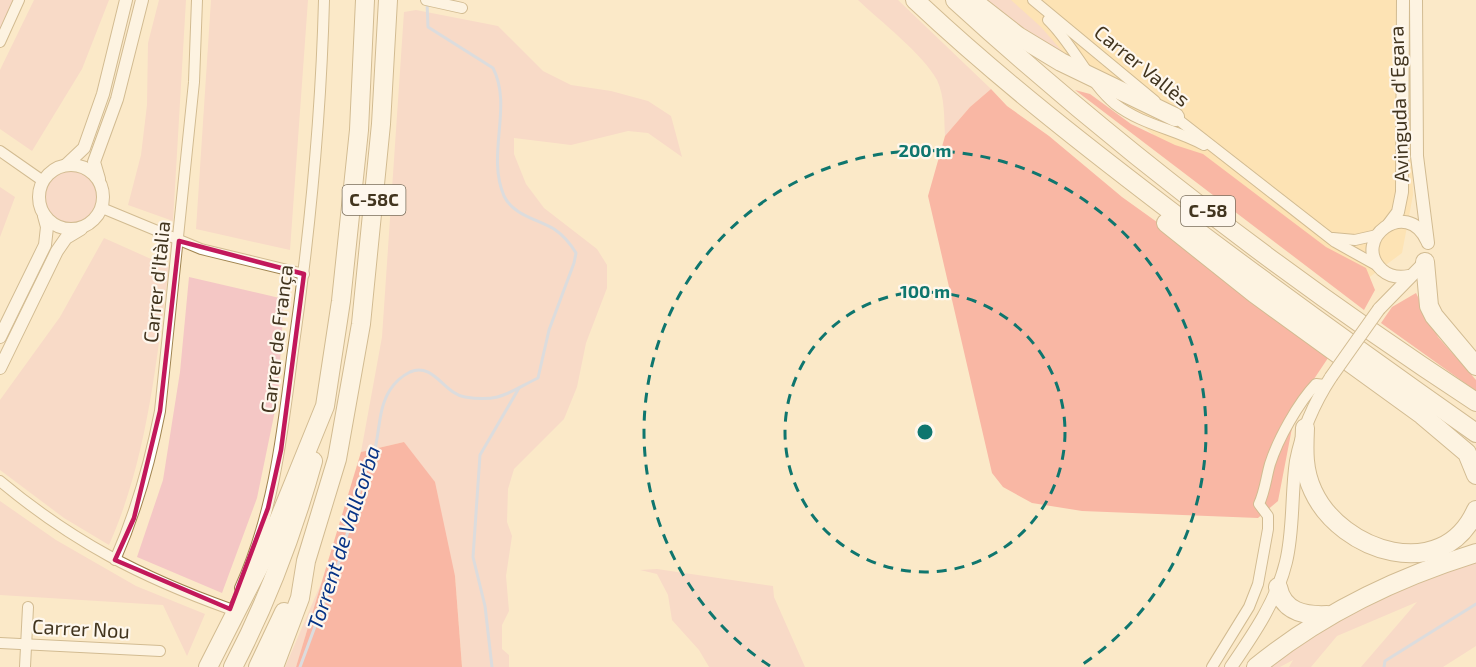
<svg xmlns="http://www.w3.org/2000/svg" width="1476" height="667" font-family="'Exo 2',sans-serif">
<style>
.built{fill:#fedb9c}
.green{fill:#f4c7c5}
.forest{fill:#f67a79}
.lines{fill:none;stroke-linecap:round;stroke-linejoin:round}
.stream{stroke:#b6cdf5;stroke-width:3}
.minor-casing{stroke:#a0844f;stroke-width:12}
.tertiary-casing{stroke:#a0844f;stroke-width:14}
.motorway-casing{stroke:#a0844f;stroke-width:20}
.minor{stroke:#fff;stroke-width:10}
.tertiary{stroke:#fff;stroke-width:12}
.motorway{stroke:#fff;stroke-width:18}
.tertiary-bridge-casing{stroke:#a0844f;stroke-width:14;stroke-linecap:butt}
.tertiary-bridge{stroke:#fff;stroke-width:12}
.marked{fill:none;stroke:#c2185b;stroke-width:4.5;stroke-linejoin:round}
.ring{fill:none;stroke:#0f766e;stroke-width:3;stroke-dasharray:10 8}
.labels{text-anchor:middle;stroke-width:4.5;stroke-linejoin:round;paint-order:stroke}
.shield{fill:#fef7ed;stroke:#7a6f5d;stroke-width:1.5}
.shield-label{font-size:18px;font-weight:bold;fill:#42351f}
.street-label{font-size:20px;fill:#42351f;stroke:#fef7ed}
.water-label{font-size:21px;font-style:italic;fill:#073386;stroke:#fef7ed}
.centre{fill:#0f766e;stroke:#fef7ed;stroke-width:3}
.ring-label{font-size:18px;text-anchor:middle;font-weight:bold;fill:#0f766e;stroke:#fef7ed;stroke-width:4.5;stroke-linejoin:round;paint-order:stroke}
</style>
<rect width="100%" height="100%" fill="#fbe9c8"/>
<!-- built -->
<polygon class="built" points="990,0 1408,0 1413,195 1402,253 1367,279 1178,155"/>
<!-- green -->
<g class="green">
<polygon points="0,0 19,0 0,42"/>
<polygon points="34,0 109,0 82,69 32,151 0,129 0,70"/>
<polygon points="159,0 186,0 173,221 128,205 141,155 147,105 148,43"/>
<polygon points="211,0 308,0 290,250 196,229"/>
<path d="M858,0H898L991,89L970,107L945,136C944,118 945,97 937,80C923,54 880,21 858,0Z"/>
<polygon points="982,0 1011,0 1041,27 1074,65"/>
<polygon points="416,10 498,26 543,71 571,85 611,91 648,101 671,116 682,157 648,133 628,131 571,145 514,138 514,154 526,184 544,208 597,249 607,265 607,288 586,343 577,387 564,419 514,469 508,489 507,522 512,536 506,576 509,611 502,625 502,649 509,655 509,667 462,667 455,576 404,442 361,452 382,337 404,12"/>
<circle cx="71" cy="197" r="29"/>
<polygon points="0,187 15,197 0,237"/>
<path d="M104,238L169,267C156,362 148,457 109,545L64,518L0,470V400L60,317Z"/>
<polygon points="189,277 284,299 278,396 257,498 222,593 137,557 163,480 180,372"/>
<polygon points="0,501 56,540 136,586 205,614 187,656 163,605 0,595"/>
<polygon points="1476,561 1476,646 1443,667 1361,667 1417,602 1337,636 1311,667 1289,667 1293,660 1280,667 1268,667 1354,608"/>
<polygon points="657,569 773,586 774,597 805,667 709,667 699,650 672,620 668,595 657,574 640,570"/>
<polygon points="322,581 296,667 285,667"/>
</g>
<!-- forest -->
<g class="forest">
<polygon points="991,89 1007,106 1049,136 1122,197 1334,349 1310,385 1292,428 1278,501 1258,518 1082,511 1032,503 1003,487 992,473 928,196 945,136 970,107"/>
<polygon points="1075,90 1090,94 1131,124 1175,145 1203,154 1326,247 1366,268 1375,290 1364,310"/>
<polygon points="1416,293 1438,337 1476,380 1476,391 1381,323 1392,307"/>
<polygon points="404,442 435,482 455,576 462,667 296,667 361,452"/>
</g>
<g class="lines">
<!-- stream -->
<g class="stream">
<path d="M300,667L340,559L366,468C383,445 374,415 390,390C395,382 402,376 410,372C434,362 444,394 465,397C500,403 509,392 538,378L549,330L574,263L576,253C570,243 563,235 554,229C537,219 513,215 504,196C486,154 513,107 493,68L428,27L427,2"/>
<polyline points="492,667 485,606 473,557 480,455 519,388"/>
<polyline points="1384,667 1385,661 1476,604"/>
</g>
<defs>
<g id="minor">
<polyline points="426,0 462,8"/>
<polyline points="1033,0 1155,101"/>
<path d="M1048,20C1073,44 1090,84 1115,104C1142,125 1175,129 1204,145"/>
<polyline points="0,42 19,0"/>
<polyline points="1171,114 1335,242 1378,266"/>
<polyline points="0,151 43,181"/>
<polyline points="102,208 201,249 304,274"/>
<polyline points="1333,238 1355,240 1377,235"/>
<path d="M0,481C73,542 141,577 230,609"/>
<path d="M115,560C136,512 150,463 160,411L194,82L197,0"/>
<path d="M240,588C273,515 282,437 292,358C309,240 321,119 324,0"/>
<polyline points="0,643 160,651"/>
<polyline points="25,667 28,607"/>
<path d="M1212,667L1249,607L1258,584L1268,529V516L1259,504C1265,491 1266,478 1270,464C1278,439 1298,403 1316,384L1325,385"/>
</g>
<g id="tertiary">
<polyline points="1416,0 1417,156 1428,243"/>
<circle cx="71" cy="197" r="32"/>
<polyline points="66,165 84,148 103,94 126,0"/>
<polyline points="99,179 94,162 117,99 142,0"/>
<polyline points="1389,224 1398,212 1402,192 1403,0"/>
<path d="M1409,276C1399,278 1390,277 1382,270C1350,240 1407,196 1427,241"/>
<polyline points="1379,309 1426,261"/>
<polyline points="0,337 45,245 47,227 44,216"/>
<polyline points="0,368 57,251 66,238 81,229"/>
<path d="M1231,667C1253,635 1277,600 1286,562C1294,529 1291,494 1296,461C1302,430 1314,403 1331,377"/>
</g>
<g id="motorway">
<path d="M915,0C1000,80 1093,152 1185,222C1281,294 1378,364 1476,433"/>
<path d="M955,0C1117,148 1293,282 1476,402"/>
<polyline points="972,0 1018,36 1061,62 1175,117"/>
<polyline points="1166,223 1255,294 1422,415 1467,453 1476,475"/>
<polyline points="1425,262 1429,306 1434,316 1476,366"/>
<path d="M1305,428C1304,450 1303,470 1313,491C1341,552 1443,585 1476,510"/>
<path d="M1278,587C1283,612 1305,616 1327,615"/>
<polyline points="208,667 262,561 325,406 341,301 359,130 365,0"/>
<path d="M233,667C268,600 293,533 313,461"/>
<polyline points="258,667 284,612"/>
<polyline points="274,667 300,598 306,561 337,459 361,324 381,124 388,0"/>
<path d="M1256,667C1322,613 1395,578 1476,553"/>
</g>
</defs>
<!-- minor casing -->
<use href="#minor" class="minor-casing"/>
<!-- tertiary casing -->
<use href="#tertiary" class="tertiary-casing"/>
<!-- motorway casing -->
<use href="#motorway" class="motorway-casing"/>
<!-- minor -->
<use href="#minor" class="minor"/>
<!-- tertiary -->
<use href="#tertiary" class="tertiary"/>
<!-- motorway -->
<use href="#motorway" class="motorway"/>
<defs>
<polyline id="tertiary-bridge" points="1331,377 1379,309"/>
</defs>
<!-- tertiary-bridge casing -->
<use href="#tertiary-bridge" class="tertiary-bridge-casing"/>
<!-- tertiary-bridge -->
<use href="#tertiary-bridge" class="tertiary-bridge"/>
</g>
<!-- marked area -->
<path d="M0 0H1476V667H0ZM179,241L304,274L281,450L268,508L230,609L115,560L134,518L160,411Z" fill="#fbe9c8" fill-opacity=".55" fill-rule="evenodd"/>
<path class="marked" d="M179,241L304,274L281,450L268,508L230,609L115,560L134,518L160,411Z"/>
<!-- distance rings -->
<g class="ring">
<circle cx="925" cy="432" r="140"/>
<path d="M770 666A281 281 0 1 1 1080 666"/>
</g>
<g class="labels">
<!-- shield labels -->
<g class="shield">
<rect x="342.5" y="185" width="63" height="30" rx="4.5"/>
<rect x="1181" y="196" width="54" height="30" rx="4.5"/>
</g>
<g class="shield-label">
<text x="374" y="206">C-58C</text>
<text x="1208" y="217">C-58</text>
</g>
<!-- street labels -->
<g class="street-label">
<text transform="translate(1142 66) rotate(39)" y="7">Carrer Vallès</text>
<text transform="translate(1399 104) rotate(-92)" y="7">Avinguda d'Egara</text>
<text transform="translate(157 282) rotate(-84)" y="7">Carrer d'Itàlia</text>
<text transform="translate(277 339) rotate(-83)" y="7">Carrer de França</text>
<text transform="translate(81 629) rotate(3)" y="7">Carrer Nou</text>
</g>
<!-- water labels -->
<g class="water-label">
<text transform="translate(344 538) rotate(-72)" y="7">Torrent de Vallcorba</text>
</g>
</g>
<circle cx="925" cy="432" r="9" class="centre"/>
<g class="ring-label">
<text x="925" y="157">200 m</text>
<text x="925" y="298">100 m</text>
</g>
</svg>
